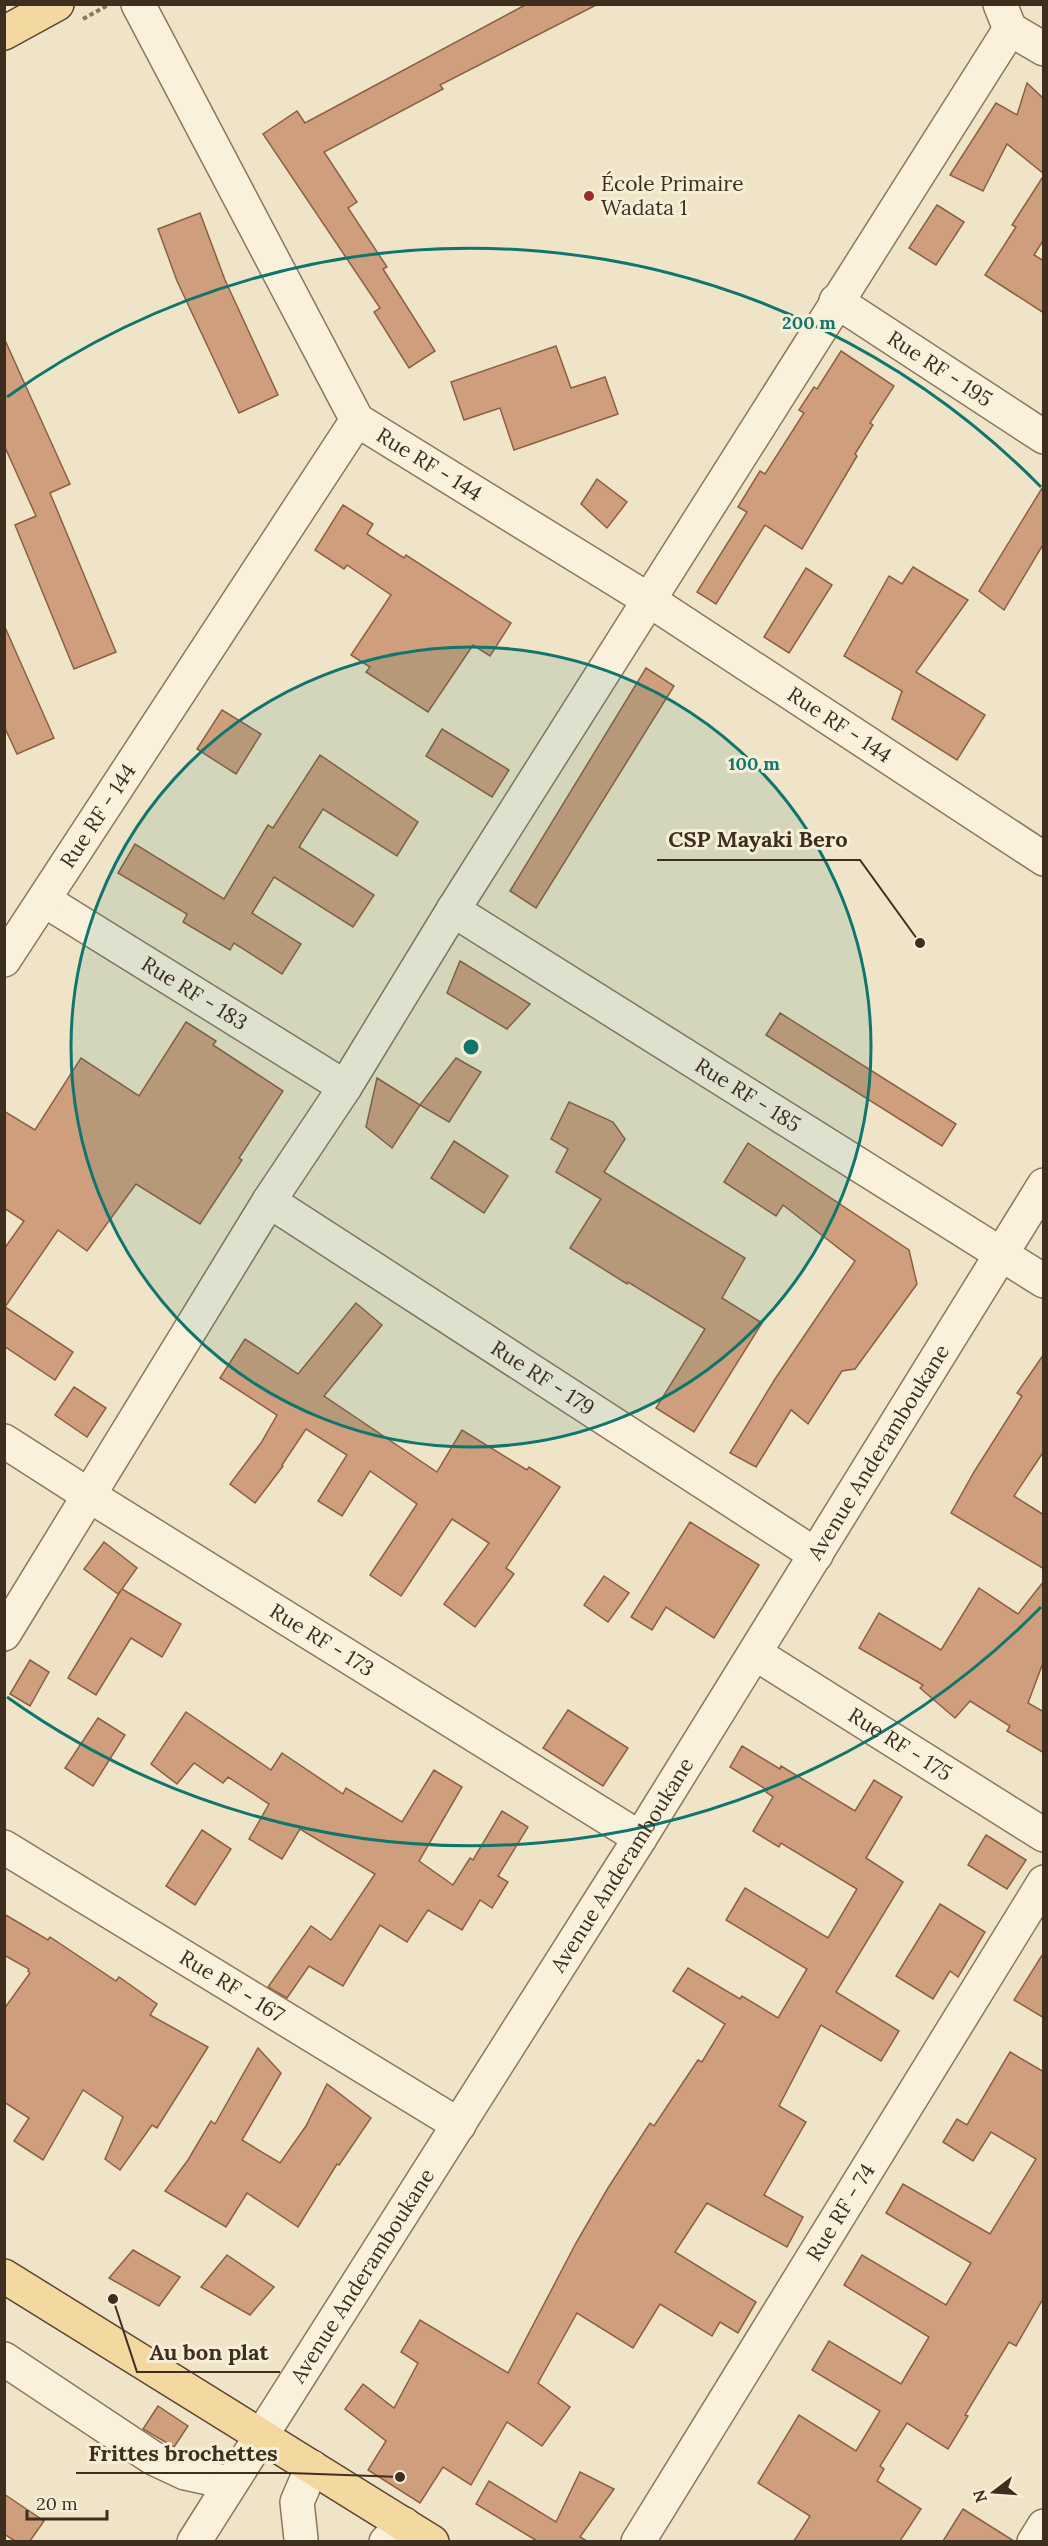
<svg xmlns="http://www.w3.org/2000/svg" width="1048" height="2546" font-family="Lora,serif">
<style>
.building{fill:#cf9f7d;stroke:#8d5f41;stroke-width:1.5}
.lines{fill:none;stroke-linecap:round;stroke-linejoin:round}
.minor-casing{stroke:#8d765c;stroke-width:36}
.major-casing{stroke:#5b4430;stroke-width:36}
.path{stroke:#8d765c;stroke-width:4;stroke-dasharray:4.5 3;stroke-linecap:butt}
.minor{stroke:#faf1dc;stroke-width:33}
.major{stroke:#f3d9a0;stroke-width:33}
.ring{fill:none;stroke:#0f766e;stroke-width:3}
.poi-dot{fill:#9e2a2b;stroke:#f7eed8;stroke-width:2}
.labels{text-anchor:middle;stroke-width:6;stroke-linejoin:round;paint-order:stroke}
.poi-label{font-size:21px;fill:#3d2e20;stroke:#f7eed8;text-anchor:start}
.street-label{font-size:21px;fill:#3d2e20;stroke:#f7eed8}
.centre{fill:#0f766e;stroke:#f7eed8;stroke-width:3}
.ring-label{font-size:18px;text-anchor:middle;font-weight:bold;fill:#0f766e;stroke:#f7eed8;stroke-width:6;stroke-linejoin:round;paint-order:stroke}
.leader{fill:none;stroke:#3d2e20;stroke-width:2}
.callout-dot{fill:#3d2e20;stroke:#f7eed8;stroke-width:2}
.callout-label{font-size:22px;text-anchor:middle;font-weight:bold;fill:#3d2e20;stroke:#f7eed8;stroke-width:6;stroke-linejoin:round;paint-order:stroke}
</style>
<rect width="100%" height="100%" fill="#f0e4c8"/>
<!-- building -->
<g class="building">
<polygon points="527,4 598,4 440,85 443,89 324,152 357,202 348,208 387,267 383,269 435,351 409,368 374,312 380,308 263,134 297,111 305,123"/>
<polygon points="1027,83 1044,99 1044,174 1007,144 983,191 950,175 996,103 1017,115"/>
<polygon points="1044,175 1044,239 1034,255 1044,261 1044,313 985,275 1016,227 1012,225"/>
<polygon points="937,205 964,222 936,265 909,248"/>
<polygon points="200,213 225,280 278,395 239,413 177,281 158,229"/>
<polygon points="4,338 70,484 50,493 116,652 74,669 15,525 36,516 4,445"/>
<polygon points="556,346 571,388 605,377 618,414 514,450 500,408 464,420 451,382"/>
<polygon points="841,351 894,386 870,423 873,425 855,454 857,456 802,549 765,525 716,604 697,592 747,512 738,507 760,471 765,474 804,413 799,410 814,387 817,389"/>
<polygon points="597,479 627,502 607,528 581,504"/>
<polygon points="1044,485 1044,543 1004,610 979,591"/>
<polygon points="343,505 373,524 367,534 404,558 406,555 511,623 490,656 473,645 428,712 366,672 370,667 351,655 391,595 347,565 344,569 315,550"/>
<polygon points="913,567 968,600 916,672 985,715 957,760 892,719 902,691 844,656 889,576 902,584"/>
<polygon points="806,568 832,585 789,653 764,637"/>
<polygon points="4,625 54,738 17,754 4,726"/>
<polygon points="646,668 674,686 536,908 510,891"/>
<polygon points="222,710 261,734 236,774 197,749"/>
<polygon points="442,729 509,770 492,797 426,756"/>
<polygon points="320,755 418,822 397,856 323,809 299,847 374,895 353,927 274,877 252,913 301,944 282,974 234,943 230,950 183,922 187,914 118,873 135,844 224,899 268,825 273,828"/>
<polygon points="460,961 530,1004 507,1029 447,993"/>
<polygon points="780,1013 956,1124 942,1146 766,1035"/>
<polygon points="186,1022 216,1041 213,1045 283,1091 239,1158 242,1160 200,1224 136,1184 87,1251 58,1230 5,1307 73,1352 55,1380 4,1346 4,1249 24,1221 4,1208 4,1111 35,1130 81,1058 139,1096"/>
<polygon points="456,1058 481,1072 449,1122 420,1105"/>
<polygon points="377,1078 420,1105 392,1148 366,1127"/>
<polygon points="569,1102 613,1122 625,1139 604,1172 745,1258 722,1298 762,1323 694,1432 656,1408 705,1329 628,1282 627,1284 570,1248 601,1199 556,1172 568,1149 551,1139"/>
<polygon points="454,1141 508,1176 484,1213 431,1178"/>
<polygon points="748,1143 909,1250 917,1284 855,1369 842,1371 808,1424 791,1410 756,1467 730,1453 775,1379 855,1261 783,1205 776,1216 724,1182"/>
<polygon points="356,1303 382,1325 324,1396 437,1472 462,1430 527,1470 529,1467 560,1487 506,1568 514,1574 475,1627 444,1604 489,1543 452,1519 401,1596 370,1575 417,1504 370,1471 342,1516 318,1501 347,1455 306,1429 282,1465 283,1466 255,1503 230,1484 261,1443 277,1415 220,1378 245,1339 298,1374"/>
<polygon points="1044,1354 1044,1451 1014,1496 1044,1515 1044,1569 951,1513 974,1472 1022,1396 1017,1393"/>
<polygon points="74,1387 106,1408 87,1437 55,1415"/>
<polygon points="690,1522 759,1565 714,1638 666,1607 652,1630 631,1617"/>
<polygon points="104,1542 137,1568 122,1589 181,1624 162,1657 131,1638 96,1695 68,1678 121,1590 118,1594 84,1569"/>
<polygon points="604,1576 629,1593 608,1622 584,1605"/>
<polygon points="1044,1581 1044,1660 1028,1703 1044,1712 1044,1753 1007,1731 1010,1726 970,1701 955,1718 920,1688 923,1685 859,1648 879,1613 941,1650 979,1588 1018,1614"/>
<polygon points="30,1660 49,1672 30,1706 10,1694"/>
<polygon points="568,1710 628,1748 603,1786 543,1748"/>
<polygon points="186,1712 271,1770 282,1753 343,1794 346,1788 402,1822 434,1770 462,1787 419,1861 453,1885 470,1858 473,1860 502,1811 528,1827 498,1876 508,1882 492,1908 480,1900 462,1930 428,1910 407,1942 380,1925 343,1986 309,1966 287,1998 268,1987 311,1926 331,1940 375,1874 300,1829 282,1859 249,1839 269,1804 228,1777 223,1783 194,1763 177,1784 151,1764"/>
<polygon points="98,1718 125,1735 93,1786 65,1768"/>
<polygon points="742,1746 780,1769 781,1766 855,1811 874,1780 902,1797 866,1858 903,1882 836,1992 899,2031 881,2061 821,2025 779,2106 806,2122 764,2195 803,2217 787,2247 707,2203 675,2252 756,2302 738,2333 720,2322 712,2336 660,2304 633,2348 577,2313 538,2383 570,2407 542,2446 507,2422 471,2485 443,2467 420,2503 368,2470 386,2441 345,2409 363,2384 394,2408 418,2363 401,2352 420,2320 508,2373 576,2243 608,2188 650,2123 654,2126 698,2060 702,2062 725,2024 673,1991 688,1968 740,1999 742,1996 778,2018 807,1969 726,1920 745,1888 828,1938 857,1889 781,1843 779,1847 753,1831 773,1797 766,1792 767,1790 730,1767"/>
<polygon points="202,1830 231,1849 195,1905 166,1886"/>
<polygon points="986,1835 1026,1860 1007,1889 968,1865"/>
<polygon points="940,1904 985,1932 958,1977 950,1971 933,1999 896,1976"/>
<polygon points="4,1914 48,1940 50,1937 116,1981 119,1977 157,2004 150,2015 208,2047 157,2128 152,2125 120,2170 105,2159 123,2117 83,2090 43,2160 14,2141 29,2118 4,2102 4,2009 30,1973 28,1971 29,1969 4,1955"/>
<polygon points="1044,1952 1044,2018 1014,2000"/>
<polygon points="258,2048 281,2073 242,2140 280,2163 306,2126 327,2084 371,2118 339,2165 337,2164 298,2227 247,2193 226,2227 165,2191 188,2160 211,2121 215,2124"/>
<polygon points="1010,2052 1044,2072 1044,2297 1016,2346 1009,2342 965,2415 968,2416 948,2449 907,2423 880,2466 884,2469 877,2481 921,2509 900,2541 794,2541 810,2516 758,2483 799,2415 856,2451 880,2411 812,2370 829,2341 901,2384 929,2337 844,2285 862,2255 946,2305 971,2263 886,2213 903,2184 990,2234 1036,2159 991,2132 973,2161 943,2142 957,2119 967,2125"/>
<polygon points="133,2250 180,2277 159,2306 109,2278"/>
<polygon points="227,2255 274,2287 250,2315 201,2287"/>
<polygon points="158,2406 188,2426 174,2447 143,2429"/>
<polygon points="580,2472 614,2489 580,2537 587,2541 537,2541 476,2504 489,2481 556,2522"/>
<polygon points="4,2494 44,2521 30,2541 15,2541 4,2534"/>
<polygon points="963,2509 1014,2541 943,2541"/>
</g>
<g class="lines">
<defs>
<g id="minor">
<polyline points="138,4 357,420"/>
<polyline points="1000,4 1010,29 1044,49"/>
<path id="s1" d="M836,301L1044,437"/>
<path id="s2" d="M44,900L345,1087"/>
<path id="s3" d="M453,910L1044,1281"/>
<path id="s4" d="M4,960L357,420L649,600L1044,859"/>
<path id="s5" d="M269,1201L816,1555"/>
<path id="s6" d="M4,1441L90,1496L640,1838"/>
<polyline points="4,1634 269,1201 345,1087 453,910 1010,29"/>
<path id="s7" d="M756,1654L1044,1835"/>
<path id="s8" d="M4,1847L459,2125"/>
<polyline points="4,2359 153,2458 185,2473 230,2483"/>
<polyline points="301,2539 297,2502 312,2467"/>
<path id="s9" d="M194,2542L640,1838L1044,1185"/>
<polyline points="386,2542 404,2524"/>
<path id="s10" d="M638,2542L1044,1882"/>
<polyline points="1034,2542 1044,2526"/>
</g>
<g id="major">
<polyline points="4,33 57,4"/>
<polyline points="4,2276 432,2542"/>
</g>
</defs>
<!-- minor casing -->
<use href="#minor" class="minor-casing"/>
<!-- major casing -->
<use href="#major" class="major-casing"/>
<!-- path -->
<polyline class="path" points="83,19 110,4"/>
<!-- minor -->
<use href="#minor" class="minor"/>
<!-- major -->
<use href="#major" class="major"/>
</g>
<!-- distance rings -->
<circle cx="471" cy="1047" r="400" fill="#0f766e" fill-opacity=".12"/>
<g class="ring">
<circle cx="471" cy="1047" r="400"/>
<path d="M1041 1607A799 799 0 0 1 7 1697M7 397A799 799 0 0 1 1041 487"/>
</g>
<!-- markers -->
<circle class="poi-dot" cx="589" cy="196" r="6"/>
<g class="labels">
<!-- poi labels -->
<g class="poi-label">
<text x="601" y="191">École Primaire<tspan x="601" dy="24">Wadata 1</tspan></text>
</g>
<!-- street labels -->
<g class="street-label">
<text dy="7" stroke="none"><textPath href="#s1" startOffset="124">Rue RF - 195</textPath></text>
<text dy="7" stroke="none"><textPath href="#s4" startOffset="730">Rue RF - 144</textPath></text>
<text dy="7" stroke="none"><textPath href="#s4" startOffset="1216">Rue RF - 144</textPath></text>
<text dy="7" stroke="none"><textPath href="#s4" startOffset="172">Rue RF - 144</textPath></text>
<text dy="7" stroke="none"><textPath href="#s2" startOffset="177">Rue RF - 183</textPath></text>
<text dy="7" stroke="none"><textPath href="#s3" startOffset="348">Rue RF - 185</textPath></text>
<text dy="7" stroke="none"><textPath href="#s5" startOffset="326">Rue RF - 179</textPath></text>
<text dy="7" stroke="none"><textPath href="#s9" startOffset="1287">Avenue Anderamboukane</textPath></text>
<text dy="7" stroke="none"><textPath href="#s6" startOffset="375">Rue RF - 173</textPath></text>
<text dy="7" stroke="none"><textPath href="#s7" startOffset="170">Rue RF - 175</textPath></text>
<text dy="7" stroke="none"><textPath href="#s9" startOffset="801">Avenue Anderamboukane</textPath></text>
<text dy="7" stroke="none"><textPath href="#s8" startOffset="267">Rue RF - 167</textPath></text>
<text dy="7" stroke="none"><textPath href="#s10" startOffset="387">Rue RF - 74</textPath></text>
<text dy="7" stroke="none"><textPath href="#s9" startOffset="315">Avenue Anderamboukane</textPath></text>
</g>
</g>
<circle cx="471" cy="1047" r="9" class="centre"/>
<g class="ring-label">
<text x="809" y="329">200 m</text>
<text x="754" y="770">100 m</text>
</g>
<!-- callouts -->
<path class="leader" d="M920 943L860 860H657M113 2299L137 2372H280M400 2477L290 2473H76"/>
<g class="callout-dot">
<circle cx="920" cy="943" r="6"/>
<circle cx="113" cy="2299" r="6"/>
<circle cx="400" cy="2477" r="6"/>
</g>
<g class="callout-label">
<text x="758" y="847">CSP Mayaki Bero</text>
<text x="209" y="2360">Au bon plat</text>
<text x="183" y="2461">Frittes brochettes</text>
</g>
<!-- border -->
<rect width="1048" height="2546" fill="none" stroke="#3d2e20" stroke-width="12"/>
<!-- north arrow -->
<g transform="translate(994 2492) rotate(253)" stroke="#f7eed8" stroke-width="4.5" paint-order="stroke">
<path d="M0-4.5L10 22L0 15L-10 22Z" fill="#3d2e20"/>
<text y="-9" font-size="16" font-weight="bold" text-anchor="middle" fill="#3d2e20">N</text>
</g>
<!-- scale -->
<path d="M27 2510v9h80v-9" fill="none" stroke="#3d2e20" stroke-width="3"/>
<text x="36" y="2510" font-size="18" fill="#3d2e20" stroke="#f7eed8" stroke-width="4.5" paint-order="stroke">20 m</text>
</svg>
